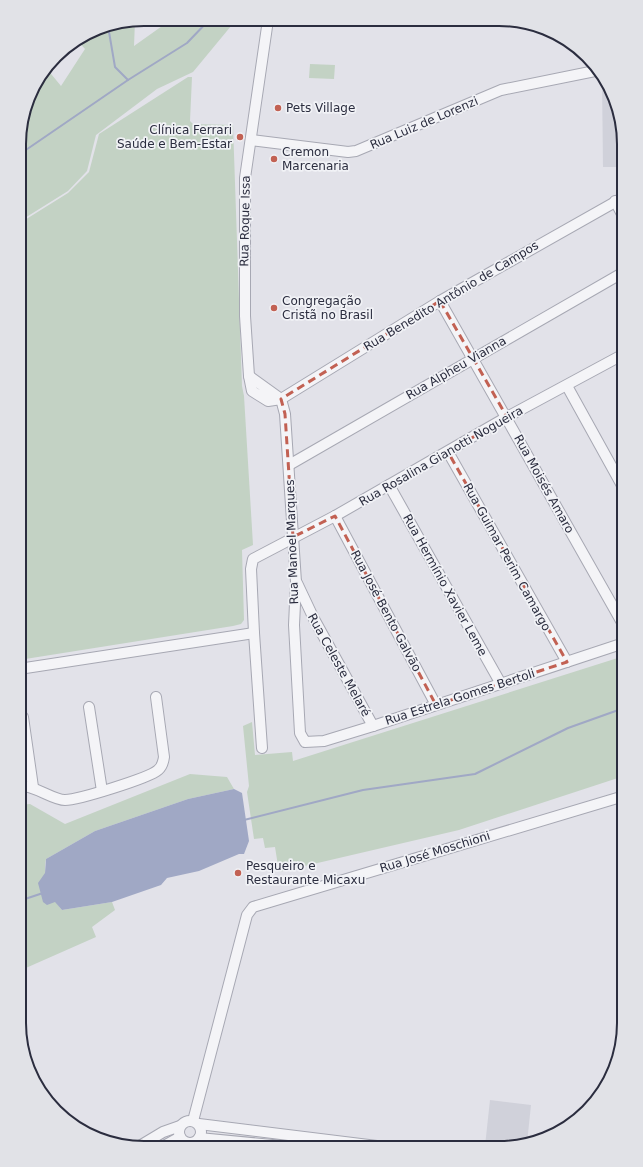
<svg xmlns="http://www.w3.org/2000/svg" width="643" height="1167" font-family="'DejaVu Sans',sans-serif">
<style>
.built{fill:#d0d1da}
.green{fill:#c3d2c4}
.water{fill:#a0a8c5}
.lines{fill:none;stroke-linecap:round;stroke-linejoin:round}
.stream{stroke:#a0a8c5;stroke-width:2}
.minor-casing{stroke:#a7a8b3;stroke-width:12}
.minor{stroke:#f4f4f7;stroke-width:10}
.marked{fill:none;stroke:#c26153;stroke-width:3;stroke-dasharray:8 5;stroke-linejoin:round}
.poi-dot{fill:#c26153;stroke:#f1f2f6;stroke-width:1.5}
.labels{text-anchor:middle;stroke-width:3.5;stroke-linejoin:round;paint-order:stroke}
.poi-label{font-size:12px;fill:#2b2d3f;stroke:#f1f2f6;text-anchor:start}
.street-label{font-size:12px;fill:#2b2d3f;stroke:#f1f2f6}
.rim{fill:none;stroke:#2b2d3f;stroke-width:2}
</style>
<rect width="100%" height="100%" fill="#e2e2e9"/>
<!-- built -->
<g class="built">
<polygon points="602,80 617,104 624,144 624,167 603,167"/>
<polygon points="490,1100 531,1105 527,1143 501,1148 485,1146"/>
</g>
<!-- green -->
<g class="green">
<polygon points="172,19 236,20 193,72 157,89 96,135 87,171 68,191 20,221 20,128 32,89 47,69 61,86 85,49 77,40 97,28 135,21 134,46"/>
<polygon points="310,64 335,65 334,79 309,78"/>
<polygon points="188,77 192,77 190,121 193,124 233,125 242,386 244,396 253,545 242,550 244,620 241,624 233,626 19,660 20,223 68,193 89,172 99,134"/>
<polygon points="624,656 624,776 459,830 279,872 275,847 265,848 263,838 254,839 247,792 249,786 243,726 252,722 255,755 292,752 293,761"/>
<path d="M190,774L227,777L234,789L188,799L95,831L46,859C42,876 51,897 62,910L112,902L115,910L92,927L96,937L19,971V805L30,804L65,824Z"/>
</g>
<!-- water -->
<polygon class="water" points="234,789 242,793 249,841 244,854 239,854 199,871 167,878 161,885 112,902 62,910 55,902 47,905 43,902 38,883 45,873 46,859 95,831 188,799"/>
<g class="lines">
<!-- stream -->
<g class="stream">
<polyline points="108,26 115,67 128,80"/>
<polyline points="20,154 128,80 187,43 210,19"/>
<polyline points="244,820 363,790 475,774 568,728 624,708"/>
<polyline points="19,901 43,893"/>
</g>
<defs>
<g id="minor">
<polyline points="251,140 348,152 356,151 501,90 595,71"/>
<polyline points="615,201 624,218"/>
<polyline points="440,301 624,626"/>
<polyline points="249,376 245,316 245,178 268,20"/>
<polyline points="567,386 624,489"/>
<polyline points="281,399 285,414 296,582 294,625 300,733 305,742 324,741 373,726 624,643"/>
<polyline points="281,399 249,376 252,391 268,401 281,399 440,301 624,197"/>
<polyline points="448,452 567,662"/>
<polyline points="289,465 624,272"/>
<polyline points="389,485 501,684"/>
<polyline points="335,516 436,705"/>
<polyline points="297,583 314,619 373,726"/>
<polyline points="19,669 254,633"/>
<polyline points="89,707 102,791"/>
<polyline points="23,717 33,787"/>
<polyline points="262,748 254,633 251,569 253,559 335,516 507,417 624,354"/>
<path d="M19,785C36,786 53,800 65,800C78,800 149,778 158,770C163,766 163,762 164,757L156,697"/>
<circle cx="190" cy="1132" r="11"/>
<polyline points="193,1121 247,915 253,907 624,796"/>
<polyline points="199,1124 393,1148"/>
<polyline points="199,1138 294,1147"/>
<polyline points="138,1147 163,1132 180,1126"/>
<polyline points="162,1147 180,1137"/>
</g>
</defs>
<!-- minor casing -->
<use href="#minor" class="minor-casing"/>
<!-- minor -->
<use href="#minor" class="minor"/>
</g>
<!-- marked area -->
<path class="marked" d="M440,301L507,417L448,452L567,662L436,705L335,516L293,537L285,414L281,399Z"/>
<!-- markers -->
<g class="poi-dot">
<circle cx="278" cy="108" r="4"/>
<circle cx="240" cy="137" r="4"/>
<circle cx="274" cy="159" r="4"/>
<circle cx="274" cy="308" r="4"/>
<circle cx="238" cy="873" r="4"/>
</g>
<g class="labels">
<!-- poi labels -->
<g class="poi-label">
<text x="286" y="112">Pets Village</text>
<text x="232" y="134" text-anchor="end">Clínica Ferrari<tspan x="232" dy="14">Saúde e Bem-Estar</tspan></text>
<text x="282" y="156">Cremon<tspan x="282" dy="14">Marcenaria</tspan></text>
<text x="282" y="305">Congregação<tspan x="282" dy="14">Cristã no Brasil</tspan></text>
<text x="246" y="870">Pesqueiro e<tspan x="246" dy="14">Restaurante Micaxu</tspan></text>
</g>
<!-- street labels -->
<g class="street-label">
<text transform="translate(424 123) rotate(-23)" y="4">Rua Luiz de Lorenzi</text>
<text transform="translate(245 221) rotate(-89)" y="4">Rua Roque Issa</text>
<text transform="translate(451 296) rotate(-31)" y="4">Rua Benedito Antônio de Campos</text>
<text transform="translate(456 368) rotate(-30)" y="4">Rua Alpheu Vianna</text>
<text transform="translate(441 456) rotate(-30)" y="4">Rua Rosalina Gianotti Nogueira</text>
<text transform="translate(544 484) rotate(61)" y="4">Rua Moisés Amaro</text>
<text transform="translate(292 542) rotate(-92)" y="4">Rua Manoel Marques</text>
<text transform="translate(507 557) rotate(61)" y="4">Rua Guimar Perim Camargo</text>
<text transform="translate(445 585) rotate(61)" y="4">Rua Hermínio Xavier Leme</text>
<text transform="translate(386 611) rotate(62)" y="4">Rua José Bento Galvão</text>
<text transform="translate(339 665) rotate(61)" y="4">Rua Celeste Melaré</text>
<text transform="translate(460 697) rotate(-18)" y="4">Rua Estrela Gomes Bertoli</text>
<text transform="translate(435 852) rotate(-17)" y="4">Rua José Moschioni</text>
</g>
</g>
<!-- crop -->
<path d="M0 0H643V1167H0ZM144 26H499A118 118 0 0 1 617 144V1023A118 118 0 0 1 499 1141H144A118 118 0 0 1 26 1023V144A118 118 0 0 1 144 26Z" fill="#e1e2e7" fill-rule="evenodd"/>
<path class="rim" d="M144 26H499A118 118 0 0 1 617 144V1023A118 118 0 0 1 499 1141H144A118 118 0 0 1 26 1023V144A118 118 0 0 1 144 26Z"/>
</svg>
